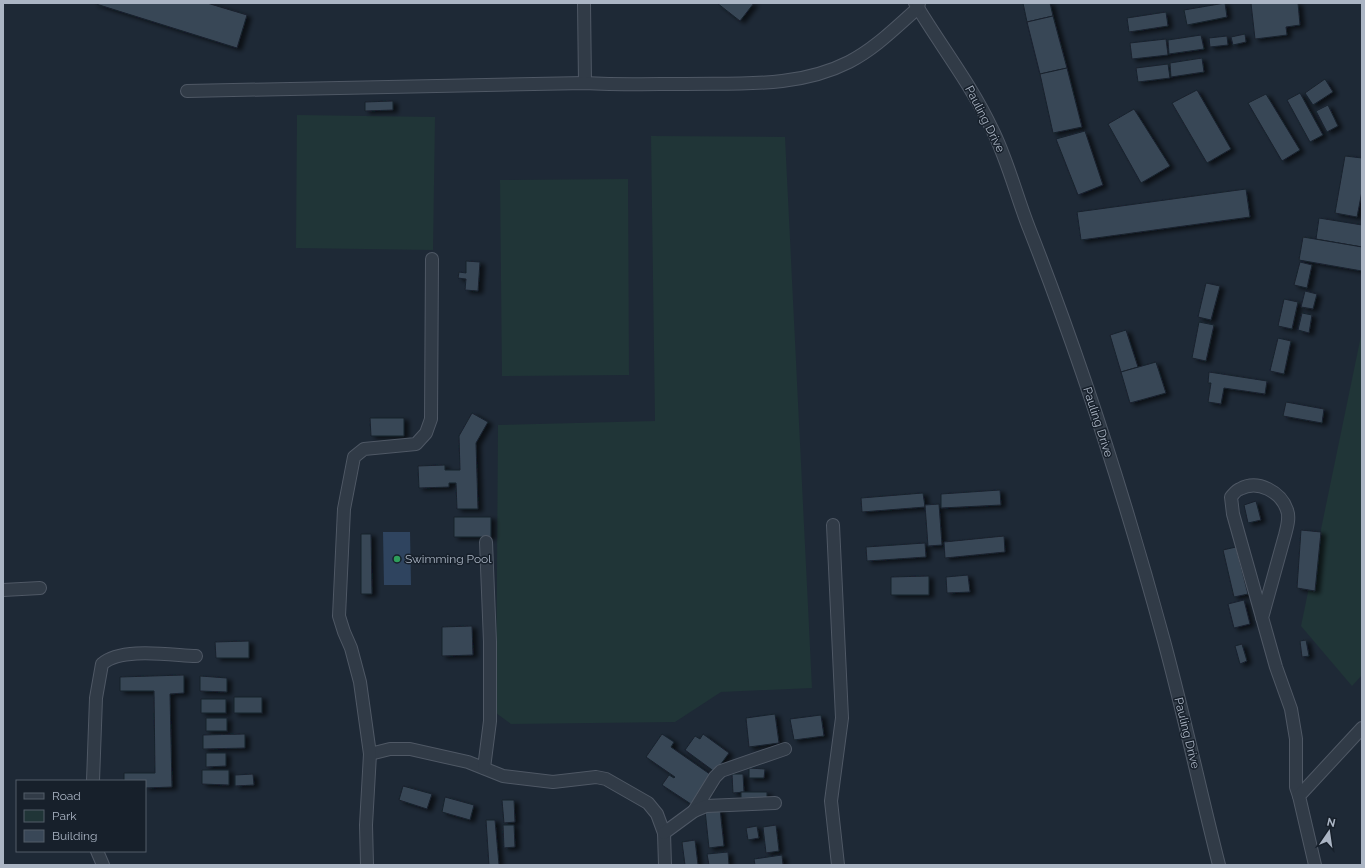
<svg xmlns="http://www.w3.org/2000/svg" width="1365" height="868" font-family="Raleway,sans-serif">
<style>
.green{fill:#203537}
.water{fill:#2f445f}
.building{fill:#394757;stroke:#19222d;filter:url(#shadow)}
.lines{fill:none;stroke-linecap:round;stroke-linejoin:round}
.minor-casing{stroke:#4f5865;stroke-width:14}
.minor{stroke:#313b47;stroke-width:12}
.leisure-dot{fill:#2e9e5b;stroke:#17202b;stroke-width:1.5}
.labels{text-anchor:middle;stroke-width:3;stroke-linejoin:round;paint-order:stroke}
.street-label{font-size:12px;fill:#abb5c4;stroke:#17202b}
.poi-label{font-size:12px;fill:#abb5c4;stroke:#17202b;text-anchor:start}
</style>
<defs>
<filter id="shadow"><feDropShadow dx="4.5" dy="2.5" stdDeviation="2" flood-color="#0009"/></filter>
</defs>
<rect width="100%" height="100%" fill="#1e2936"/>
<!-- green -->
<g class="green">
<polygon points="297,115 435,117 433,250 296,248"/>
<polygon points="651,136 785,137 812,688 721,692 675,722 511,724 496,713 498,425 655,421"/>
<polygon points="628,179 629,375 502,376 500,180"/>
<polygon points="1362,331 1362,675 1352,686 1301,626"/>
</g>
<!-- water -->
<polygon class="water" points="383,532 410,532 411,585 384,585"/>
<!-- building -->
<g class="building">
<polygon points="93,3 207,3 247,15 237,48"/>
<polygon points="717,3 754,3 740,21"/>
<polygon points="1023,3 1050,3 1053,16 1027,22"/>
<polygon points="1225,3 1227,17 1187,25 1184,10"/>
<polygon points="1251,3 1298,3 1300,25 1286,27 1287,35 1255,39"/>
<polygon points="1166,12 1168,26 1129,32 1127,18"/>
<polygon points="1053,16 1067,68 1040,74 1027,22"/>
<polygon points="1245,34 1246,42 1233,45 1231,37"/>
<polygon points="1201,35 1204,49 1169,54 1168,40"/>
<polygon points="1227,36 1228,45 1210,47 1209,38"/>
<polygon points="1166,39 1168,55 1132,59 1130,43"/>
<polygon points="1202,58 1204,72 1171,77 1170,63"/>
<polygon points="1168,64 1170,78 1138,82 1136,68"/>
<polygon points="1067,68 1082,127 1053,133 1040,74"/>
<polygon points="1325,79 1333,92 1313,105 1305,93"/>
<polygon points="1197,90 1231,149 1207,163 1172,103"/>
<polygon points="1300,93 1323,135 1310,142 1287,100"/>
<polygon points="1266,94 1300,150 1282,161 1248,103"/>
<polygon points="393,101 393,110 365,111 365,102"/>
<polygon points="1328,105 1338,126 1327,132 1316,111"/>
<polygon points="1134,109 1170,166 1141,183 1108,124"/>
<polygon points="1085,131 1103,185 1078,195 1056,139"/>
<polygon points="1345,156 1362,158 1362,191 1357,217 1335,213"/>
<polygon points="1246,189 1250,217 1081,240 1077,212"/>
<polygon points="1319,218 1362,225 1362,247 1316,239"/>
<polygon points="1303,237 1362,247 1362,271 1299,260"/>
<polygon points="466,261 480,262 478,291 465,290 466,279 458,278 459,272 466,273"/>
<polygon points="1300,262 1312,265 1307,288 1294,285"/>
<polygon points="1206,283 1220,286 1211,320 1198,317"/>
<polygon points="1305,291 1317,294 1313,309 1301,307"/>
<polygon points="1284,299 1298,302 1292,329 1278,326"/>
<polygon points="1302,313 1312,315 1309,333 1298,330"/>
<polygon points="1199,322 1214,325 1206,361 1192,358"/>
<polygon points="1126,330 1138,367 1121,372 1110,335"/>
<polygon points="1278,338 1291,341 1284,374 1270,371"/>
<polygon points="1156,362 1166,393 1130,403 1121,372"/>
<polygon points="1209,372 1267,381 1265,394 1224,388 1221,404 1208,402 1211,383 1208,383"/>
<polygon points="1286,402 1324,409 1322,423 1283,416"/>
<polygon points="472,413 488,422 476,443 478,509 457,509 456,483 449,483 449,487 419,488 418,466 445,465 445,470 460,470 459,436"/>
<polygon points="370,418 404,418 404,436 371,436"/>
<polygon points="1000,490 1001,505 941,508 941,494"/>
<polygon points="923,493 925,507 862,512 861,498"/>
<polygon points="1256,501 1261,520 1248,523 1244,505"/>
<polygon points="939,504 942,545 928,546 925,505"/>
<rect x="454" y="517" width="37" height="20"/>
<polygon points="1301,530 1321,532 1315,591 1297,588"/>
<polygon points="361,534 371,534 372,594 361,594"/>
<polygon points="1004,536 1005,552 945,558 944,542"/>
<polygon points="925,543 926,557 867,561 866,547"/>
<polygon points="1236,547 1248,594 1234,597 1223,550"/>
<polygon points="968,575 970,592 947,593 946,577"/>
<polygon points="929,576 929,595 891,595 891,577"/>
<polygon points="1244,600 1250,624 1234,628 1228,604"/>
<polygon points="472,626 473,655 442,656 442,627"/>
<polygon points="1306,640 1309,656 1302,657 1300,641"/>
<polygon points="249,641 249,658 216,658 215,642"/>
<polygon points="1242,644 1247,661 1240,664 1235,646"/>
<polygon points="184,675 184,693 170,694 172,787 145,788 145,781 124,781 124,773 155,773 154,691 120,691 120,677"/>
<polygon points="200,676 227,678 227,692 200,691"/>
<rect x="234" y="697" width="28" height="16"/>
<rect x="201" y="699" width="25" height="14"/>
<polygon points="775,714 779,743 749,747 746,718"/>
<polygon points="821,715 824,736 794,740 790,719"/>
<rect x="206" y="718" width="21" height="13"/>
<polygon points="245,734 245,748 203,749 203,735"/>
<polygon points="662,734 674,742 671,747 714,777 694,806 662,785 669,775 674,778 675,777 646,757"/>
<polygon points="703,734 729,753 715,772 685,750 695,736 700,739"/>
<polygon points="206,753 226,753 226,766 206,767"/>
<polygon points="749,768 765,769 764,778 749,778"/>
<polygon points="202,770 229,770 229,785 202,784"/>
<polygon points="253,774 254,785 235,786 235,775"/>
<polygon points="732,774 743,774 744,792 733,793"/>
<polygon points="403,786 432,794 427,809 399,800"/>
<rect x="741" y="792" width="26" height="6"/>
<polygon points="445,797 474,805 470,820 442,812"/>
<polygon points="502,800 514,800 515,822 504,823"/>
<polygon points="720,809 724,846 709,848 705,810"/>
<polygon points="486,820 495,820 499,865 489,865"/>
<polygon points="503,825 514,825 515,847 504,848"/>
<polygon points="776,825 779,851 766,853 763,827"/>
<polygon points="757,826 759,838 748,840 746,828"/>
<polygon points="695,840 698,865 685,865 682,842"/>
<polygon points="728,852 729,865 709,865 707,854"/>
<polygon points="782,855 783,865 755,865 754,859"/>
</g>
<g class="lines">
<defs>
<g id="minor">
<polyline points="584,3 585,83"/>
<path d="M915,3C940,45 971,84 992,129C1008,161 1016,195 1029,228C1082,363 1126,501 1164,641C1184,715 1200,790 1219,865"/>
<path d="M187,91L585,83C619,85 652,84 685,84C741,83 798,88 849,62C876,48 896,27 918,8L919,3"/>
<polyline points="833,525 842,718 831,801 838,865"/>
<polyline points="3,590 40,588"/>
<path d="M1262,618L1285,535C1287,527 1290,518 1287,510C1281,492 1258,479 1240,489C1236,490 1233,495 1231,497L1233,514L1276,667L1291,709L1296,739V787L1299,796"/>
<polyline points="370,754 390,749 410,749 468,762 503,776 553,782 596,777 606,779 648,803 657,814 664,833 665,865"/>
<polyline points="484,768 490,721 490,642 486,542"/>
<path d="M93,781L96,698L102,664C121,647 170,655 196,656"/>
<polyline points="694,811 715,777 721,771 785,749"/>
<polyline points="664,833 694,811 706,806 775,803"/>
<polyline points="97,851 103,865"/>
<polyline points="367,865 366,825 370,754 360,682 351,648 344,632 339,616 344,509 354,457 364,449 416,444 426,433 431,419 432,259"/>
<polyline points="1315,865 1299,796 1362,728"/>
</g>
</defs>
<!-- minor casing -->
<use href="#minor" class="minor-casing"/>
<!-- minor -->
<use href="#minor" class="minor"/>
</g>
<!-- markers -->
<circle class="leisure-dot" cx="397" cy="559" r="4"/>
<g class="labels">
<!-- street labels -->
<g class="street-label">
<text transform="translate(985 119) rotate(63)" y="4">Pauling Drive</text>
<text transform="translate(1098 422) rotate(72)" y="4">Pauling Drive</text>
<text transform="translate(1187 733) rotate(76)" y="4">Pauling Drive</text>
</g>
<!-- poi labels -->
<g class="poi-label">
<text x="405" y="563">Swimming Pool</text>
</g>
</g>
<!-- border -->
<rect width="1365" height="868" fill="none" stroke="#abb5c4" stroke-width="8"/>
<!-- legend -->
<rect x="16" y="780" width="130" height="72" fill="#17202b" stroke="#525c68"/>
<rect x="24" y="793" width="20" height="6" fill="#313b47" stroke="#525c68"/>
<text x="52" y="800" font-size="12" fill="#abb5c4">Road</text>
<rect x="24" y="810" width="20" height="12" fill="#203537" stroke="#525c68"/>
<text x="52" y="820" font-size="12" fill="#abb5c4">Park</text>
<rect x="24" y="830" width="20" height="12" fill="#394757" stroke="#525c68"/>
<text x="52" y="840" font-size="12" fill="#abb5c4">Building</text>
<!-- north arrow -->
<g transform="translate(1329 832) rotate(13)" stroke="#17202b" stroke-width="3" paint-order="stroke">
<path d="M0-3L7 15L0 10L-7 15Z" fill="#abb5c4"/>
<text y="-6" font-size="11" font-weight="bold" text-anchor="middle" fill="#abb5c4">N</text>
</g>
</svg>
